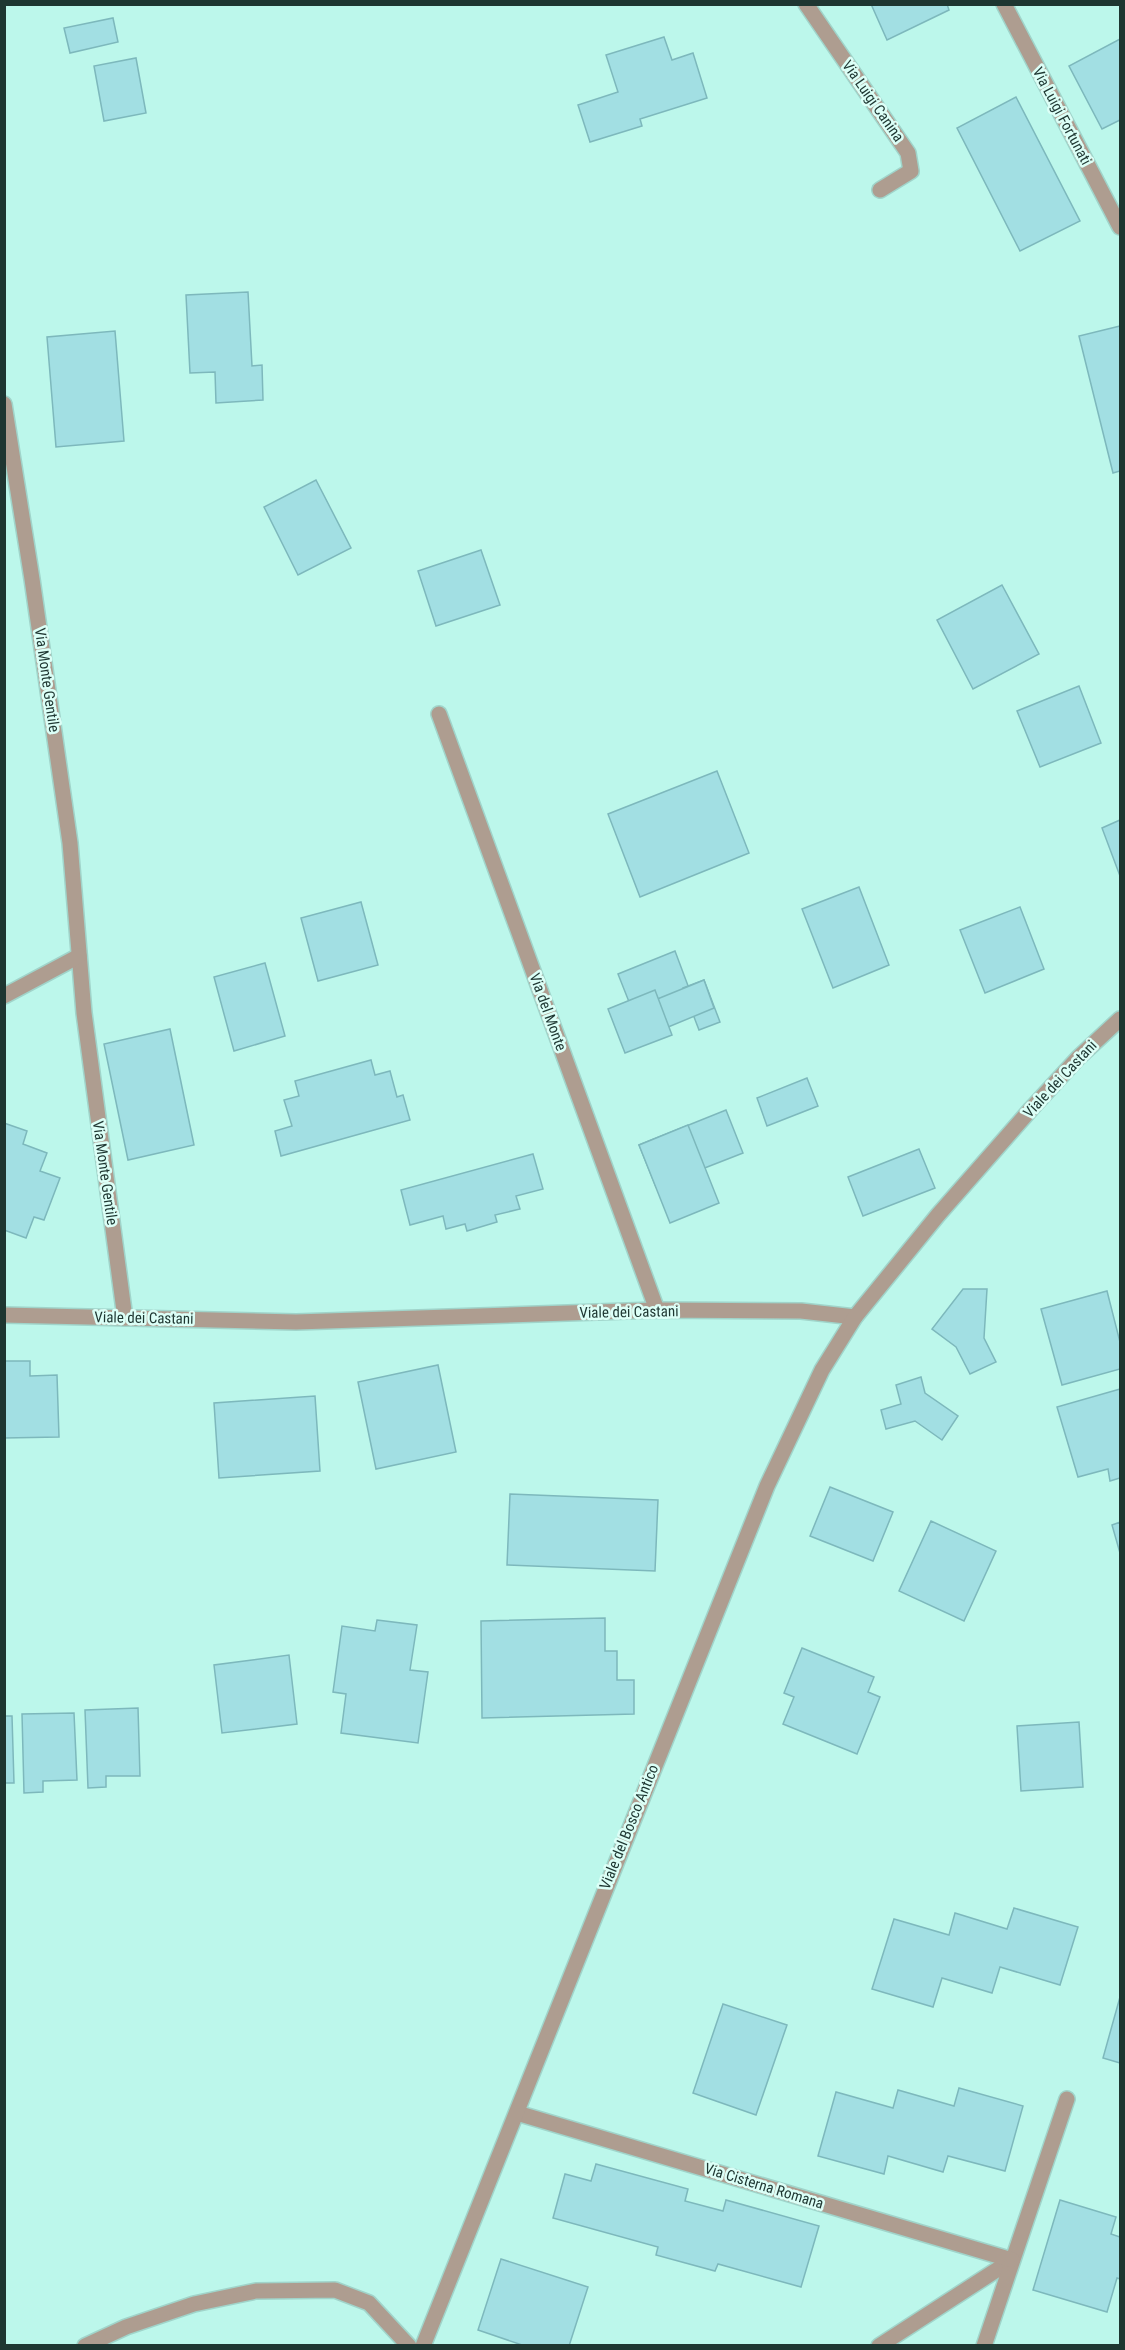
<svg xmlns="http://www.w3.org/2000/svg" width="1125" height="2350" font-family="'Roboto Condensed',sans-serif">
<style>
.building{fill:#a2dfe3;stroke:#7db8bc;stroke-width:1.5}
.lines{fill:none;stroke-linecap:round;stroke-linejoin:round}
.lane-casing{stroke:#a0d4ca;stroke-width:18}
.street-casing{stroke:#a0d4ca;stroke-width:18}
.lane{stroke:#ae9d90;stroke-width:15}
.street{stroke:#ae9d90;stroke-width:15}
.labels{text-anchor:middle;stroke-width:5;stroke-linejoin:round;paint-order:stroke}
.street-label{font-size:15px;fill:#1e3631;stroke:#dcfff7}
</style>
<rect width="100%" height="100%" fill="#bcf7eb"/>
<!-- building -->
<g class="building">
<polygon points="871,4 947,4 949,10 887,40"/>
<polygon points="113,18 118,42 70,53 64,28"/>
<polygon points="664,37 672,60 693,53 707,98 640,119 642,126 590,142 578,105 618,92 606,55"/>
<polygon points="1120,39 1120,120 1102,129 1069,66"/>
<polygon points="136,58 146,113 104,121 94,66"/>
<polygon points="1016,97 1080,221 1020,251 957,128"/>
<polygon points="248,292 252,366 262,365 263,400 216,403 215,372 190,373 186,295"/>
<polygon points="1120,326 1120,471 1113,473 1079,336"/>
<polygon points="115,331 124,441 56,447 47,337"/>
<polygon points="316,480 351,548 298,575 264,507"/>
<polygon points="481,550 500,605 436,626 418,571"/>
<polygon points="1002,585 1039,654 973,689 937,620"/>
<polygon points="1079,686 1101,743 1040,767 1017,711"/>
<polygon points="717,771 749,853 640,897 608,814"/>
<polygon points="1120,820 1120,876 1102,828"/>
<polygon points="859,887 889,965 833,988 802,909"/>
<polygon points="361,902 378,965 318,981 301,918"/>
<polygon points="1020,907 1044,969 985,993 960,930"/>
<polygon points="675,951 693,999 637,1022 618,974"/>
<polygon points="265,963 285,1036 234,1051 214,977"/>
<polygon points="704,980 720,1022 699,1030 683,988"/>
<polygon points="704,980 714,1008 661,1030 650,1002"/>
<polygon points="655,990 672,1035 625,1053 608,1009"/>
<polygon points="170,1029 194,1145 128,1160 104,1044"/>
<polygon points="371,1060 375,1075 390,1071 397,1097 403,1095 410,1120 281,1156 275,1131 292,1126 284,1100 299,1096 295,1081"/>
<polygon points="807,1078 818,1106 767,1126 757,1098"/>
<polygon points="726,1110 743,1153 656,1187 639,1145"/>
<polygon points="4,1123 27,1131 23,1144 47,1153 40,1171 60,1178 44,1220 34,1217 26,1238 4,1230"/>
<polygon points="688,1125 719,1203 670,1223 639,1145"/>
<polygon points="919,1149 935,1188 863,1216 848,1177"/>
<polygon points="533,1154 543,1189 516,1196 520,1209 495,1215 497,1222 467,1231 465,1224 446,1229 443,1216 410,1225 401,1190"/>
<polygon points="963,1289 987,1289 984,1338 996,1362 970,1374 956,1347 932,1329"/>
<polygon points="1107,1291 1120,1342 1120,1369 1062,1385 1041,1309"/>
<polygon points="4,1361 30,1361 30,1376 57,1375 59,1437 4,1438"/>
<polygon points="438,1365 456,1452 376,1469 358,1382"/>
<polygon points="921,1377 925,1393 958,1416 942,1440 915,1421 886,1429 881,1410 901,1404 896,1385"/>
<polygon points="1120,1389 1120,1478 1110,1481 1108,1469 1078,1477 1057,1407"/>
<polygon points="315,1396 320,1471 219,1478 214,1403"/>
<polygon points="830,1487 893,1512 873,1561 810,1536"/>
<polygon points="510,1494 658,1500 655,1571 507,1565"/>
<polygon points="931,1521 996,1551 964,1621 899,1591"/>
<polygon points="1120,1522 1120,1553 1112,1525"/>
<polygon points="605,1618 605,1651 617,1651 617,1680 634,1680 634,1714 482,1718 481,1621"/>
<polygon points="377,1620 417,1625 410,1670 428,1672 418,1743 341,1733 346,1694 333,1692 342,1626 375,1631"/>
<polygon points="802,1648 874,1677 868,1692 880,1697 857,1754 783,1724 794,1697 784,1693"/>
<polygon points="289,1655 297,1724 222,1733 214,1665"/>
<polygon points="138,1708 140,1776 106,1776 106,1787 88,1788 85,1710"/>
<polygon points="74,1713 77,1780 43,1781 43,1792 24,1793 22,1714"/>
<polygon points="4,1716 12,1716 14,1783 4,1783"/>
<polygon points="1079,1722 1083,1787 1021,1791 1017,1726"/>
<polygon points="1014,1908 1078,1927 1060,1985 1000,1967 992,1993 942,1978 933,2007 872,1989 894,1919 949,1935 955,1913 1007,1929"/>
<polygon points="1120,1997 1120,2063 1103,2058"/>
<polygon points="723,2004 787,2025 756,2115 693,2093"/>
<polygon points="959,2088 1023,2106 1005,2171 948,2156 943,2172 888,2156 884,2174 818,2156 836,2092 893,2108 898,2090 954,2106"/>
<polygon points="596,2164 688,2189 685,2201 723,2211 726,2200 819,2226 801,2287 718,2264 715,2271 656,2255 658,2247 553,2218 565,2174 591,2181"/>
<polygon points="1060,2200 1116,2217 1111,2234 1120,2237 1120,2279 1117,2278 1107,2312 1033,2290"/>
<polygon points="501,2259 588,2287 569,2346 525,2346 478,2330"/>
</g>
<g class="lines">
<defs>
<g id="lane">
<polyline points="439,714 657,1310"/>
<polyline points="879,2346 1012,2260"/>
<polyline points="984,2346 1067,2099"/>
</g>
<g id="street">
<polyline points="806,4 908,153 911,171 880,190"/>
<polyline points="1004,4 1120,227"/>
<polyline points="4,404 32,579 70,843 84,1013 125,1318"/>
<polyline points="4,996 79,956"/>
<polyline points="4,1315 296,1322 657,1310 801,1311 855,1317"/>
<polyline points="517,2113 1012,2260"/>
<polyline points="85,2346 126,2327 194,2304 256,2291 335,2290 369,2303 409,2346"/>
<polyline points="423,2346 767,1486 822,1370 855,1317 938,1215 1031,1109 1078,1058 1120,1019"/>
</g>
</defs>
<!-- lane casing -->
<use href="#lane" class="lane-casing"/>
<!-- street casing -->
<use href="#street" class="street-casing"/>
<!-- lane -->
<use href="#lane" class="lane"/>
<!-- street -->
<use href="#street" class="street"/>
</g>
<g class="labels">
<!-- street labels -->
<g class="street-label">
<text transform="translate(873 101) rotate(55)" y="5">Via Luigi Canina</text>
<text transform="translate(1062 116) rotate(62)" y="5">Via Luigi Fortunati</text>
<text transform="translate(47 680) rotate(82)" y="5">Via Monte Gentile</text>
<text transform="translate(548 1012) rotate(70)" y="5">Via del Monte</text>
<text transform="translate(1060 1079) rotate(-47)" y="5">Viale dei Castani</text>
<text transform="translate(105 1173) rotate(82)" y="5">Via Monte Gentile</text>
<text transform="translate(629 1312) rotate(-1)" y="5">Viale dei Castani</text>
<text transform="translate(144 1318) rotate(1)" y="5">Viale dei Castani</text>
<text transform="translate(629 1827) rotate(-68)" y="5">Viale del Bosco Antico</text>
<text transform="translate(764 2186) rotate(17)" y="5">Via Cisterna Romana</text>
</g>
</g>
<!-- border -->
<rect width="1125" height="2350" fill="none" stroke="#1e3631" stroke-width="12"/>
</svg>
